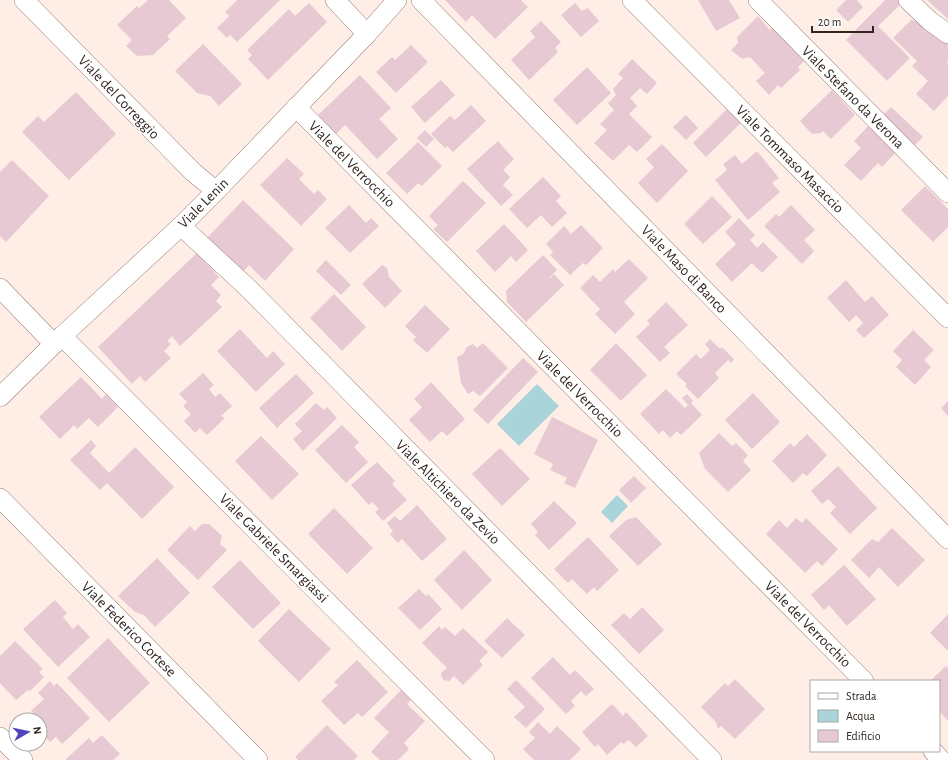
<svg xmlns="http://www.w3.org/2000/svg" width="948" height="760" font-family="'Alegreya Sans',sans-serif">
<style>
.water{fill:#a9d5da}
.building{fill:#e6c9d3}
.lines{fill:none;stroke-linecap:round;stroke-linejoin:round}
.street-casing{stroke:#9b8275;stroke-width:20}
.street{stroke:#fff;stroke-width:19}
.labels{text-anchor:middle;stroke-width:3.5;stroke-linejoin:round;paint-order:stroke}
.street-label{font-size:15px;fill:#302620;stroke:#fff}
</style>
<rect width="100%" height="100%" fill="#ffeee6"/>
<!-- water -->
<g class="water">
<polygon points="537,384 559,406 519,446 497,424"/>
<polygon points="617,495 628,506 612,523 601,512"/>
</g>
<!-- building -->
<g class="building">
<polygon points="148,0 169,0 186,18 167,36 170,39 153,55 137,56 126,46 132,40 117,25 137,6 139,8"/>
<polygon points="237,0 280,0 237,42 230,35 227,38 217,28 229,16 225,12"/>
<polygon points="445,0 521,0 528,7 495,39 472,15 466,22"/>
<polygon points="698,0 729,0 740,18 716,31"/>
<polygon points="846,0 857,0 863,7 848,22 836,10"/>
<polygon points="885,0 899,0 902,3 878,26 910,58 887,81 846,40"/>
<polygon points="927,0 948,0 948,19"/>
<polygon points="309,3 327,22 268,80 248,59 252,55 247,50 289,9 295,16"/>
<polygon points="575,3 582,11 588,8 599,21 581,37 561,15"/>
<polygon points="758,16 770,30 775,25 807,58 798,67 800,70 781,88 778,85 769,95 756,81 765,73 750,57 742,59 731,50 738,43 737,37"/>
<polygon points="919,17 948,41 948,62 947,63 948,65 948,96 934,111 916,94 928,81 912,66 917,61 893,38 912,19 914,22"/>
<polygon points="541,21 561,42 555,48 558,52 529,80 511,60 535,37 530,31"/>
<polygon points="203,44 242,84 219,106 210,96 197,93 175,71"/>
<polygon points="411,45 428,62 396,93 376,72 392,57 395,60"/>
<polygon points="632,59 657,83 647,94 640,88 630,98 637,106 629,114 652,137 637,152 629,145 613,161 594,143 607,130 600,124 614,110 608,103 616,95 613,89 623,78 618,74"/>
<polygon points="587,67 611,93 577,125 553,100"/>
<polygon points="360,75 391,108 379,119 398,139 377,159 345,125 336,134 318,115"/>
<polygon points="441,80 455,95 425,123 411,107"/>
<polygon points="832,90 855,115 831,139 823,131 821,133 812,134 800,121"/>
<polygon points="76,92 116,134 69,180 22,132 38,116 44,122"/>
<polygon points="471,105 486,121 453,152 447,146 445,148 431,134 450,116 455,120"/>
<polygon points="729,107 743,121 706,157 693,143"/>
<polygon points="891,107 923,137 912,148 881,117"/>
<polygon points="686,115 698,128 686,140 673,127"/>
<polygon points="868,126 896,152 882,167 878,163 861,181 844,165 861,148 854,141"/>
<polygon points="425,130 434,139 426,147 417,138"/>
<polygon points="498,141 514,159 503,170 510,177 503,185 513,195 501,206 467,169"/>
<polygon points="418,142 442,166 422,186 418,183 407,194 386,173"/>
<polygon points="662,144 688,171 657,203 638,183 654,167 646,159"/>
<polygon points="757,151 779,178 772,183 780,192 748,220 715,180 727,170 723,164 735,155 742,164"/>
<polygon points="287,158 304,174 299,179 314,194 318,190 327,199 301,226 260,185"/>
<polygon points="12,160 49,196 6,242 0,236 0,172"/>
<polygon points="543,177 561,196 556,201 567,213 552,227 541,215 527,228 509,209"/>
<polygon points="463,181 486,203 447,242 433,229 438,225 429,216"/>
<polygon points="925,186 948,209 948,227 933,242 901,210"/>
<polygon points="712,196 732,217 703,244 684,224"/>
<polygon points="243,200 294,249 265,281 249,265 243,272 207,238"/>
<polygon points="349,205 366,223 371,218 379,226 350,253 325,228"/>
<polygon points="791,205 815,230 804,240 814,251 802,264 764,226 776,214 779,217"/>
<polygon points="739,218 755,235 750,240 757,248 763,242 778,257 762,273 752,263 732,282 715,264 736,244 725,232"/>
<polygon points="504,224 528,250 516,262 511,256 495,272 476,251"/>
<polygon points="581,225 603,248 586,265 583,263 570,275 550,255 553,252 546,244 564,226 571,234"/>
<polygon points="197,253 219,277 211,285 221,295 216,301 222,307 180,346 172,336 167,341 171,344 164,351 171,358 145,382 140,376 132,384 98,347"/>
<polygon points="543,255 557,270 549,278 549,279 554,274 564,285 526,322 507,302 506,291"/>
<polygon points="629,259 648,278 624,302 635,314 615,334 595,314 600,309 580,288 593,275 600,282 613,269 615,272"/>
<polygon points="326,260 351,285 341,295 316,271"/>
<polygon points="382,265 387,268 389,277 402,291 385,308 362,284"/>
<polygon points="846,280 865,302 872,296 889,315 864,338 856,330 863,323 856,315 849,322 827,298"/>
<polygon points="334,294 366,327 342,351 310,318"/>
<polygon points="666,302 688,325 664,347 670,353 660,362 636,337 650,324 647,321"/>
<polygon points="425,305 450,329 427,353 413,340 416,337 405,326"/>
<polygon points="240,329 267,358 273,351 285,364 256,392 217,351"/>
<polygon points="913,330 934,350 924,360 931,367 915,385 896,367 902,360 893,351"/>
<polygon points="710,339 719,348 723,348 734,359 731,363 728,360 715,373 719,378 698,399 685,386 687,384 676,374 696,354 701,359 710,350 705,344"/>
<polygon points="483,343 508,368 480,396 473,391 468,394 461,383 457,357 463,354 467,347 473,344 477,348"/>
<polygon points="616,343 647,375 621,401 590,370"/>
<polygon points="523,358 538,372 488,424 473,410"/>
<polygon points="203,373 214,385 209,389 215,397 220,393 232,406 221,416 225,418 207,435 200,428 195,433 184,421 191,414 183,406 187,402 179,394"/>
<polygon points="296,374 314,393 277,428 259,408"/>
<polygon points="81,377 102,399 106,394 118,407 98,427 89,418 77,429 74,425 60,439 39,417"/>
<polygon points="431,382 465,419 447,436 442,431 430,442 409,420 422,407 414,399"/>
<polygon points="666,389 685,408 688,405 682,398 687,394 693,401 691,403 702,415 681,435 677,431 670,438 663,430 659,434 640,414"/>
<polygon points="753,393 780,422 752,449 725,420"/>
<polygon points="948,401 948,416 941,408"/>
<polygon points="316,403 324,410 327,407 337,418 303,451 293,439 302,431 295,424"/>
<polygon points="552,417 598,440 575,488 564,483 567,478 550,470 553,464 534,454"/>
<polygon points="342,425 359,442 354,447 368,462 346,483 315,450"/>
<polygon points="719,433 732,446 736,443 748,455 743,461 751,470 728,492 705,469 699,453"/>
<polygon points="807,434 827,455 807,476 803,473 793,483 772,461 790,443 794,447"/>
<polygon points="261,436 299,474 272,500 235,461"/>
<polygon points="91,440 96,446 90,453 109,473 135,447 174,487 142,519 107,483 100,490 70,460"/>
<polygon points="500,448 530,479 502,506 472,474"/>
<polygon points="377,462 395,481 392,484 407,500 383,521 375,512 379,509 372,502 369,505 351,485"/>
<polygon points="838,466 877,508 850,534 830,513 836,507 828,499 822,504 811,491"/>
<polygon points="634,476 646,488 631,503 619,490"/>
<polygon points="554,501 577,523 549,550 535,535 538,532 531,524"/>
<polygon points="417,505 447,539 422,561 402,539 398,543 390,534 393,531 387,523 395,516 400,521"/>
<polygon points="334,508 373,548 347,574 308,534"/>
<polygon points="636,517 662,544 638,566 609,536 626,520"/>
<polygon points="796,518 802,523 806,518 838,549 822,566 817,561 805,573 766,534 779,520 787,528"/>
<polygon points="202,524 209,524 222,536 220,544 227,550 198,580 167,550 190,526 195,531"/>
<polygon points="892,528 925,560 898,587 879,567 869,578 851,560 872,539 878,542"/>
<polygon points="588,537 619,570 597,591 594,587 587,594 572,579 568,583 554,569"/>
<polygon points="464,550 492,580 462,610 434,580"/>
<polygon points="157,558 190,593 155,627 144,615 135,612 118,596"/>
<polygon points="240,560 281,603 253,629 212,587"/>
<polygon points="844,565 876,599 847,626 829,605 824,610 811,595"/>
<polygon points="419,589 426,596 428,594 442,609 420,630 398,608"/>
<polygon points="55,600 67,613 63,617 73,629 78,624 90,637 58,667 23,629"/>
<polygon points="642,607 664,630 639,654 611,625 624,613 630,619"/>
<polygon points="289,609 331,649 299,682 258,641"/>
<polygon points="948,614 948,651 930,633"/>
<polygon points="507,618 525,635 502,658 484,641"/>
<polygon points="439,626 442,630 445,627 455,636 463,628 488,652 479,661 483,665 463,685 454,676 449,681 444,680 442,678 441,673 447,668 422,643"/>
<polygon points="108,638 150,683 109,722 67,678"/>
<polygon points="15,641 43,669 39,672 44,677 30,691 28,690 16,700 0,683 0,656"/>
<polygon points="553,657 570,675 575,670 594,689 586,696 581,691 571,701 575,706 566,714 531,678"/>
<polygon points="357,660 388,692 362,717 358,713 344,725 321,701 338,685 334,682"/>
<polygon points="946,666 948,668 948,721 939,711 939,681 930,681"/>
<polygon points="735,679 765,709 735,739 721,726 718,729 716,722 701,707 725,683 728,686"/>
<polygon points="516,680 545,709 526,728 514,717 525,707 507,689"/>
<polygon points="50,681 54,686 57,683 90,718 62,744 56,737 50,742 43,734 48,729 31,711 44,699 38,693"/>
<polygon points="401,690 411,700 407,704 425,721 404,743 409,749 398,760 380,760 371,752 389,732 374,718"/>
<polygon points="612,704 623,716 626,712 648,736 636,747 629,740 623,744 621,742 607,755 598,744 595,747 582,732"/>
<polygon points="538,722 550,734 557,726 581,749 570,760 534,760 523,749 535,738 529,732"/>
<polygon points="327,725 358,756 354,760 298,760 295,757"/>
<polygon points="102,735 120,754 113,760 65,760 89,738 93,743"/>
</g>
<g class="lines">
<defs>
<g id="street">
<polyline points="24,0 193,172 216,191"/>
<polyline points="335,0 367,34"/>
<polyline points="421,0 948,539"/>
<polyline points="632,0 948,318"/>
<polyline points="758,0 948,193"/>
<polyline points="908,0 930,21 948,34"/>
<polyline points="296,107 864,681"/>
<polyline points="181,226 249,289 712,760"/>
<polyline points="0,288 54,344"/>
<polyline points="62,336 485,760"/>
<polyline points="0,397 62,336 181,226 216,191 367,34 397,0"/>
<polyline points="0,498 258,760"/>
<polyline points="0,737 23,760"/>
<polyline points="933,751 941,760"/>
</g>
</defs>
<!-- street casing -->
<use href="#street" class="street-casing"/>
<!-- street -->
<use href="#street" class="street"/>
</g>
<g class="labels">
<!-- street labels -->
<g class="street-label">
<text transform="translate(119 97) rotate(46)" y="5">Viale del Correggio</text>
<text transform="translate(853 97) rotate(45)" y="5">Viale Stefano da Verona</text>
<text transform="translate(790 159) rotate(45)" y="5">Viale Tommaso Masaccio</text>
<text transform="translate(352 164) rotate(45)" y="5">Viale del Verrocchio</text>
<text transform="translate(203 203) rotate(-45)" y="5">Viale Lenin</text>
<text transform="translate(684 269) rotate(46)" y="5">Viale Maso di Banco</text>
<text transform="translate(580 394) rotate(45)" y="5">Viale del Verrocchio</text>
<text transform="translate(448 492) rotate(45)" y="5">Viale Altichiero da Zevio</text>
<text transform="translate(274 548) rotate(45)" y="5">Viale Gabriele Smargiassi</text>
<text transform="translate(808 624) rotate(45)" y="5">Viale del Verrocchio</text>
<text transform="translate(129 629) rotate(45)" y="5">Viale Federico Cortese</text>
</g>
</g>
<!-- legend -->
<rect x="810" y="680" width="130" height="72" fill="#ffffff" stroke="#aca8a6"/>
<rect x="818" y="693" width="20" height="6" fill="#ffffff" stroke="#aca8a6"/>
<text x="846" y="700" font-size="12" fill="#302620">Strada</text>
<rect x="818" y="710" width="20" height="12" fill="#a9d5da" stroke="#aca8a6"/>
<text x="846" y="720" font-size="12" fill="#302620">Acqua</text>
<rect x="818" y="730" width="20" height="12" fill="#e6c9d3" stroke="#aca8a6"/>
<text x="846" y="740" font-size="12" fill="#302620">Edificio</text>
<!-- north arrow -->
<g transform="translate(28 732) rotate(81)"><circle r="19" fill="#ffffff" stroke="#aca8a6"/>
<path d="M0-3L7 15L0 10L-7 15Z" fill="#5444bc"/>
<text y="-6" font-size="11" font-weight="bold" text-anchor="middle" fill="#302620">N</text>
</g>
<!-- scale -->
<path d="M812 26v6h61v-6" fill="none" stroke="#302620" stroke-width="2"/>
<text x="818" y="26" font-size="12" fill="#302620" stroke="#ffffff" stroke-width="3" paint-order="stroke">20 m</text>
</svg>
